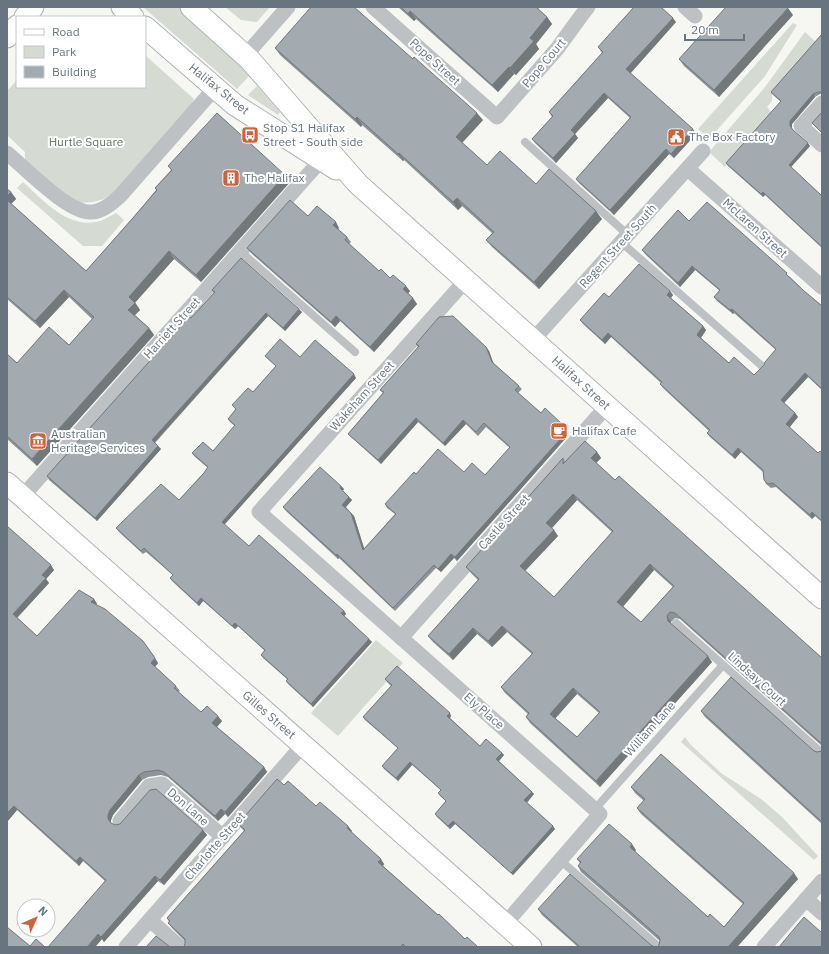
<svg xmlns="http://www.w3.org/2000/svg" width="829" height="954" font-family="'IBM Plex Sans',sans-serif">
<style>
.green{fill:#d5dad3}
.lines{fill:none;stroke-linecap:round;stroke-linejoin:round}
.secondary-casing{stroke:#b0b4b8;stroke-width:23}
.lane{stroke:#bdc1c4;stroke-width:8}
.street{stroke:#bdc1c4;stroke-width:15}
.secondary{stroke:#fff;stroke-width:21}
.wall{fill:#8d9397;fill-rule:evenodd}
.shaded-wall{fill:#73787b}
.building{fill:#a4abb0;stroke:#73787b;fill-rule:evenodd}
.labels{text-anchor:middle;stroke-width:4;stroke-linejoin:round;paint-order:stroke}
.street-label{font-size:12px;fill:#687580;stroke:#fff}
.poi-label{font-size:12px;fill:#687580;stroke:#fff;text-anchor:start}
.park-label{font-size:12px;fill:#697866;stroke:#fff}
</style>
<rect width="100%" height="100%" fill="#f6f6f3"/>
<!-- green -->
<g class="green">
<polygon points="143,7 184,7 204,25 249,76 237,89"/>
<polygon points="225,7 270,7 257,22 241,20"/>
<polygon points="793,23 797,25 765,76 709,139 698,129"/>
<polygon points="805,32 817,43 772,94 772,101 767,107 773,114 725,167 709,152 765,87"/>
<polygon points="145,55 194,99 189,109 116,191 104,199 93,202 77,203 67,197 25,160 25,152 7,135 7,91 17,80 17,87 145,87"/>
<polygon points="257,86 280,112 278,115 248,95"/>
<path d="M23,182C44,201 70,232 103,220C107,218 112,215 116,213L124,220L102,246H83L17,188Z"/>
<polygon points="376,640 403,663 338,736 311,713"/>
<polygon points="685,737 690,744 721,773 761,799 782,817 818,856 814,860 681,742"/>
</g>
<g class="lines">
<defs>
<g id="secondary">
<polyline points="122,7 133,17"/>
<polyline points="191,7 250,60 358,184 822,598"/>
<polyline points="25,17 33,7"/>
<polyline points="145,27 235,105 336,169"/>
<polyline points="7,37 17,26"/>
<polyline points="7,483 531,947"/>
</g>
</defs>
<!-- secondary casing -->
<use href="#secondary" class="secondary-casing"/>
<!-- lane -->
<g class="lane">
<polyline points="525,142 628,235"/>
<polyline points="621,242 762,366"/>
<polyline points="240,251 355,352"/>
<polyline points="676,623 822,753"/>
<polyline points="595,809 723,665"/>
<polyline points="560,860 659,947"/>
</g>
<!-- street -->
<g class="street">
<polyline points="373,7 497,117 557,49 581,16 588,7"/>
<polyline points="685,7 695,16"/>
<polyline points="245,56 288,7"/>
<polyline points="822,103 801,126 822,145"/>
<path d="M7,153C25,168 68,213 91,212C102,212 112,203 120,196L215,88"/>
<polyline points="688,169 822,287"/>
<polyline points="466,280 259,512 600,814 505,924"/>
<polyline points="533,340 703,151"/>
<polyline points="22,497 322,159"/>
<polyline points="401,638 607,406"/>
<polyline points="120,821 149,786 162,784 223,837"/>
<polyline points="806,899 822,913"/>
<polyline points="150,920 180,947"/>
<polyline points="126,947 303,745"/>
<polyline points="764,947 822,881"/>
</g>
<!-- secondary -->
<use href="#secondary" class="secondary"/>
</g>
<!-- wall -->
<g class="wall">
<polygon points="398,7 540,7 538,9 547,17 552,24 536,44 539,49 516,75 514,74 498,92 416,19 414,21"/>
<polygon points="793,15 719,97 684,66 679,59"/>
<polygon points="676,22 630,73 696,134 674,158 669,154 614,215 579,183 576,179 630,118 608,98 575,134 578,138 556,163 535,143 532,139 552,117 549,112 602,53 598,47"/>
<polygon points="822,34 822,94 820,94 815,97 792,124 792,128 793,130 810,146 791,167 822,196 822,248 765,195 763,197 728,166 726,163 781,102 772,94 771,92"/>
<polygon points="275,48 483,120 462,143 487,165 536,184 602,219 539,289 492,247 486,240 492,233 462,206 458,210 404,160 403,161 362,125 361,127 280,55"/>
<polygon points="168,166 290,182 201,282 174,259 135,302 140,310 135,315 149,328 154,335 37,466 7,439 7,354 17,363 69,345 92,319 69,297 40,328 7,299 7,189 11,192 16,199 11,204 86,271 132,219 156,190 155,188 171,170"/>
<polygon points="689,221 790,277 803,290 822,306 822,390 808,377 784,403 795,413 798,417 789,427 818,453 822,453 822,522 815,516 812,519 776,487 771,488 766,484 764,480 763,472 741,452 735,459 710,437 707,433 709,431 663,388 660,384 661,383 611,337 605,344 583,324 580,320 609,297 670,291 673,295 671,298 703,326 706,330 701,338 729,363 754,375 764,365 776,350 734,313 733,314 717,301 714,297 720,291 695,270 680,287 645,254 642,250"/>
<polygon points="339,228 338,229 347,237 351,242 349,244 379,271 410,291 408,293 417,304 374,352 340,321 335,327 251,253 247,248"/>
<polygon points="212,290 302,312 285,331 268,316 155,443 161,449 97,521 49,480 47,476 214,293"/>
<polygon points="416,344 486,347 489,351 494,364 519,386 522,389 518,393 541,413 564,427 565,439 457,561 454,558 441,572 436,568 395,611 339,558 338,559 286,511 283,507 341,486 344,489 343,491 352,500 346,507 351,513 354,516 364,549 395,514 387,508 385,504 416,474 464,472 485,475 510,448 486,427 478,436 466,424 445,446 418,422 381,464 351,437 348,434 383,393 380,390 418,347"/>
<polygon points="265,356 300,357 356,378 224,525 249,546 344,611 346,614 344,616 372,642 313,707 288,684 286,681 287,679 263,658 261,655 265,651 238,626 235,629 203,601 199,606 172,581 170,578 173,575 146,552 143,554 119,532 116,528 179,500 208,468 194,456 192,453 213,451 235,426 230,422 228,419 236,410 232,405 253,392 276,366 268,359"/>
<path d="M597,452L601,458L596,463L615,480L822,658V746L680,619L675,618L671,622V624L712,662L600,787L530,723L526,717L528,714L505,693L501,687L532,654L507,632L492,647L477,634L453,660L433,642L428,636L478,580L471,573L466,567L563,458L565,462ZM577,500L612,532L554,597L525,571L558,536L552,528ZM654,570L673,587L641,622L623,606ZM577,694L599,713L577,737L555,718Z"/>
<polygon points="7,526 54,570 46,579 49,583 17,618 37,636 94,599 97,604 96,605 158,663 155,667 176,686 180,691 178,692 201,712 222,721 217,727 264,767 267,772 228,817 225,814 218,821 168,777 161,775 148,777 142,780 113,815 111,820 111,823 115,825 203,830 207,835 164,885 158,881 104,942 102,939 95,947 105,881 83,861 79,866 17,810 7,822"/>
<polygon points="385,679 451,716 450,718 480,746 502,753 504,755 499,761 534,794 527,803 555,829 513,875 455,824 450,829 437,817 435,814 446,801 440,796 438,793 441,790 412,765 398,781 384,769 382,766 398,748 365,720 363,717 391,686 387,682"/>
<polygon points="701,711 817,752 822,751 822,750 822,824 705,717"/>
<polygon points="284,785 316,806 352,831 351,832 384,864 383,866 465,939 478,947 184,947 185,944 185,941 172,928 168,923 169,922 167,918 244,831 238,824"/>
<polygon points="631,787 798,879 737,947 578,947 542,915 538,909 657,947 659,945 660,941 581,872 578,866 580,863 577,859 636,850 635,852 708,917 724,927 743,904 641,814 637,808 644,801 635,793"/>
</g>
<!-- shaded-wall -->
<g class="shaded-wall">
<polygon points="788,8 793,15 719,97 714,90"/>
<polygon points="410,11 416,19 414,21 408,14"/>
<polygon points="547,17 552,24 536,44 539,49 516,75 510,68 530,38"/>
<polygon points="673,18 676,22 630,74 626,69"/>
<polygon points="509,67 514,74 498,92 492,85"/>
<polygon points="604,93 608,98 575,134 578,138 556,163 553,158 571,130"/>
<polygon points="813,94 815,97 792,124 792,128 790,126 790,121"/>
<polygon points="477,113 483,120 461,144 456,137"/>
<polygon points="357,117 362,125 361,127 355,119"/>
<polygon points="693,129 696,134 674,158 671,154"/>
<polygon points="808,143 810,146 791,167 789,165"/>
<polygon points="666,149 669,154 614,215 610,210"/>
<polygon points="399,153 404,160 403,161 398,154"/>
<polygon points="285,175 290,182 201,282 196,275"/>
<polygon points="11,192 16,199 10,205 7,201 7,196"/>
<polygon points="763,192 765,195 763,197 761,194"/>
<polygon points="457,198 462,206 458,210 453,202"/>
<polygon points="596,211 602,219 539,289 534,282"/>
<polygon points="336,222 339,228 337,230 333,225"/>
<polygon points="169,251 174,259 134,304 129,297"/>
<polygon points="692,266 695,270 680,287 678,283"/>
<polygon points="406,286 410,291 407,295 403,289"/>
<polygon points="64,290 69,297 40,328 35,321"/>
<polygon points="670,291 673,295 670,299 667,295"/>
<polygon points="413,298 417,304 374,352 370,347"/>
<polygon points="135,303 140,310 133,317 128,310"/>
<polygon points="299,309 302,312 285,331 283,328"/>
<polygon points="732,309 734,313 733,314 730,310"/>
<polygon points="266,313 268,316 154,443 152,440"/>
<polygon points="336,316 340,321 335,327 331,322"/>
<polygon points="703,326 706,330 700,339 697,335"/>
<polygon points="149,328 154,335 37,466 32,459"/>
<polygon points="608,333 611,337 605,344 602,340"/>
<polygon points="486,347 489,351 494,366 492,362"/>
<polygon points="805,373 808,377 783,404 781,400"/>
<polygon points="354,374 356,378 224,525 222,522"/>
<polygon points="795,413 798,417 789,428 786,424"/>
<polygon points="416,418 418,422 381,464 378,460"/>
<polygon points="463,420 466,424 445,446 443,443"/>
<polygon points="562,424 564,427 565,439 457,561 455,557"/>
<polygon points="158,446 161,449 97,521 95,518"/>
<polygon points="738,448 741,452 735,459 732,455"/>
<polygon points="597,452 601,458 595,464 591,458"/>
<polygon points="341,486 344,489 342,491 340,488"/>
<polygon points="573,494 577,500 551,529 546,523"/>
<polygon points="349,497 352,500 345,508 342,505"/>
<polygon points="812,512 815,516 812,519 810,515"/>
<polygon points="351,513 354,516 366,554 363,550"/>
<polygon points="554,530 558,536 524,572 520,566"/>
<polygon points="337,554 339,558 338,559 336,555"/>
<polygon points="451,554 454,558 441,572 438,569"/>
<polygon points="650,564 654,570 622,608 617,602"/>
<polygon points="51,565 54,570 46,579 49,583 16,619 13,614 42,575"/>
<polygon points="201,598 203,601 199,606 197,603"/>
<polygon points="94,599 97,604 94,607 91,602"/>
<polygon points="344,611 346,614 343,617 341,613"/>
<polygon points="667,616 671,622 672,627 668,621"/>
<polygon points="235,623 238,626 235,629 232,626"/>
<polygon points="502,626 507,632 492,647 488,641"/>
<polygon points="473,628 477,634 453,660 449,654"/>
<polygon points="369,639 372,642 313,707 311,704"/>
<polygon points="708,656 712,662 600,787 596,781"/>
<polygon points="155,658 158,663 154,668 151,663"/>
<polygon points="573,688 577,694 554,720 550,714"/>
<polygon points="450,713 451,716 449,719 447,716"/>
<polygon points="218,716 222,721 216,728 212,723"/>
<polygon points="502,753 504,755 498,762 496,759"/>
<polygon points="410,762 412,765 398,781 396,778"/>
<polygon points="264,767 267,772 228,817 225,812"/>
<polygon points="139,775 142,780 113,815 111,820 111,824 108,819 108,815 110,810"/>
<polygon points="532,792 534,794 526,803 524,800"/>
<polygon points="14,806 17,810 7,822 7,813"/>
<polygon points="221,809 225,814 218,821 215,816"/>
<polygon points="453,821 455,824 450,829 448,826"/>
<polygon points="348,826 352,831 350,833 347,828"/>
<polygon points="553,826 555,829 513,875 511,873"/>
<polygon points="203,830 207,835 164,885 160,880"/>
<polygon points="632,844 636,850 634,853 630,847"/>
<polygon points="80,857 83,861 79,866 76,861"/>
<polygon points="381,859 384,864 382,867 378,862"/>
<polygon points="794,873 798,879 737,947 728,947"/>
<polygon points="155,876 158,881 104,942 101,937"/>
<polygon points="98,934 102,939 95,947 87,947"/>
</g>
<!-- building -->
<g class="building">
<polygon points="311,7 354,7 413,59 414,57 477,113 456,137 487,165 500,151 536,184 549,169 596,211 534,282 486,240 494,232 457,198 453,202 399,153 398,154 357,117 355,119 275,48"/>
<polygon points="401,7 536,7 547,17 530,38 534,41 510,68 509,67 492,85 410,11 408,14"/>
<polygon points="634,7 661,7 673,18 626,69 693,129 671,154 666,149 610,210 576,179 631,117 604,93 571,130 575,134 553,158 532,139 553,116 549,112 603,52 598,47"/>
<polygon points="726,7 787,7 788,8 714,90 679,59"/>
<polygon points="822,34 822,92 818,92 813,94 790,121 790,126 793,130 808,143 789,165 822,196 822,247 763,192 761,194 726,163 781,101 771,92"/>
<polygon points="822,112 822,133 812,123"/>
<polygon points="217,113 285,175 196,275 169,251 129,297 135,303 128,310 149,328 32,459 7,436 7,354 17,363 49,327 69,345 94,317 64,290 35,321 7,297 7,200 86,271 132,219 157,190 155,188 172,170 168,166"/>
<polygon points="7,189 11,192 7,196"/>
<polygon points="290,200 308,216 317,206 336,222 333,225 347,237 345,240 379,271 381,269 390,278 393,275 406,286 403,289 413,298 370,347 336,316 331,322 247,248"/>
<polygon points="707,202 787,273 786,274 803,290 822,306 822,389 805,373 781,400 795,413 786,424 818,453 820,451 822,453 822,521 812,512 810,515 773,483 768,484 764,480 763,470 738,448 732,455 707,433 710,430 660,384 662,382 608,333 602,340 580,320 604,293 609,297 639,264 670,291 667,295 703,326 697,335 729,363 734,357 754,375 764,365 765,362 776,349 732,309 730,310 714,297 720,290 692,266 678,283 642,250 678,210 689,221"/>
<polygon points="241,258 299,309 283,328 266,313 152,440 158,446 95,518 47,476 189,317 191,318 215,292 212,290"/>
<polygon points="453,316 486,347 492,362 519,386 515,390 541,413 545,408 562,424 563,436 455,557 451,554 438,569 434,565 393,608 337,554 336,555 283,507 320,467 341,486 340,488 349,497 342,505 351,513 363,550 396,514 385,504 414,472 416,474 438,449 464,472 472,463 485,475 510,447 484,423 476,432 463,420 443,443 416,418 378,460 348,434 384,392 380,390 419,346 416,344 439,317"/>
<polygon points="280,339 300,357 315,340 354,374 222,522 249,546 259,535 344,611 341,613 369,639 311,704 286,681 288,679 261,655 265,650 235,623 232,626 201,598 197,603 170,578 173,575 144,548 141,551 116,528 161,484 179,500 204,473 208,467 192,453 203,442 213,451 235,425 228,419 236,409 232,405 248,388 253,392 276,366 265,356"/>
<path d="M585,441L597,452L591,458L615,480L619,476L822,658V744L675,613L670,612L667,616L668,621L708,656L596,781L526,717L529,713L501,687L533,653L502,626L488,641L473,628L449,654L428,636L479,579L466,567L563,458V464ZM573,494L613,531L554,597L520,566L554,530L546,523ZM650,564L674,586L641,622L617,602ZM573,688L600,712L577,737L550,714Z"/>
<polygon points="7,526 51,565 42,575 46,578 13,614 37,636 79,590 94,599 91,602 105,609 143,641 155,658 151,663 176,686 174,688 201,712 207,706 218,716 212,723 264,767 225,812 221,809 215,816 164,772 158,770 144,772 139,775 110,810 108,815 108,819 111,823 115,825 120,824 150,790 156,789 203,830 160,880 155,876 101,937 98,934 87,947 48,947 106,880 80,857 76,861 14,806 7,813"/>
<polygon points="397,666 450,713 447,716 480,746 486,739 502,753 496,759 532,792 524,800 553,826 511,873 453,821 448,826 435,814 446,801 438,793 441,790 410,762 396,778 382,766 398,748 363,717 392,685 385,679"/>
<polygon points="731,677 814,751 817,752 822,751 822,750 822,822 701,711"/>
<polygon points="661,754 794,873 728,947 580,947 538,909 570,874 652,946 657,947 659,945 660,940 659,937 578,866 581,862 577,859 609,824 632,844 630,847 708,917 710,914 724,927 744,903 637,808 645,799 631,787"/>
<polygon points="277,779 284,785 288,781 316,806 320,802 348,826 347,828 381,859 378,862 438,915 439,914 465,939 467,937 478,947 406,947 403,944 400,947 184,947 185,944 185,939 168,923 170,921 167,918 245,830 238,824"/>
<polygon points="804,917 822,933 822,947 779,947"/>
<polygon points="7,927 30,946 36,939 45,947 7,947"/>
<polygon points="156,936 170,947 146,947"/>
</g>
<!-- icons -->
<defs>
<symbol id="bus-square" viewBox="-11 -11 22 22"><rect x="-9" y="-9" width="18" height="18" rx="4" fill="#ce623b" stroke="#fff"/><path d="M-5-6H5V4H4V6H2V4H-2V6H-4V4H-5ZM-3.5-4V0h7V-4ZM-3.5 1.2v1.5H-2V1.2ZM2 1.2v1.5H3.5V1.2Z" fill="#fff"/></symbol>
<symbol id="civic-square" viewBox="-11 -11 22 22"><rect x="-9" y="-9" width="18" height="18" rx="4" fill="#ce623b" stroke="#fff"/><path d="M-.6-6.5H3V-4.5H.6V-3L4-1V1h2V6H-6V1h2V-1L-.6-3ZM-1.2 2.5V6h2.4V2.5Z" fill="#fff"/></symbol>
<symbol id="building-square" viewBox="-11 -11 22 22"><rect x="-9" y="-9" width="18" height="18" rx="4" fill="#ce623b" stroke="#fff"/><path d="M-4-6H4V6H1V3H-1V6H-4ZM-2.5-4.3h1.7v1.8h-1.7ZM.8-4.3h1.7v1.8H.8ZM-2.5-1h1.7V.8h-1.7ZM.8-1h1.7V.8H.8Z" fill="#fff"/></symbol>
<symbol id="cafe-square" viewBox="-11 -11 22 22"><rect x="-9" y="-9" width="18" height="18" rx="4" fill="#ce623b" stroke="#fff"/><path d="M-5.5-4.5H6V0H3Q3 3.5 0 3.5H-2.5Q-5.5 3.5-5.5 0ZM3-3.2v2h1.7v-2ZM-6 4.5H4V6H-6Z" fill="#fff"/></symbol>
<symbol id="museum-square" viewBox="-11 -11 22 22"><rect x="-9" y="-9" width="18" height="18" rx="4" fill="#ce623b" stroke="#fff"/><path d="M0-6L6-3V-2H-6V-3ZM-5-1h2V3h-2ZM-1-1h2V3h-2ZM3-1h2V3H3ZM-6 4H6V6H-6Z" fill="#fff"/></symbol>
</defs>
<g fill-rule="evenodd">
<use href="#bus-square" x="240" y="125" width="20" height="20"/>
<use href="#civic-square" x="666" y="127" width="20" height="20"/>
<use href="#building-square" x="221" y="168" width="20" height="20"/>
<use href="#cafe-square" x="549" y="421" width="20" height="20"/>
<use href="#museum-square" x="28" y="431" width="20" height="20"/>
</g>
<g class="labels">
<!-- street labels -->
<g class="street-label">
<text transform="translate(435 62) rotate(42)" y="4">Pope Street</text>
<text transform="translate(544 63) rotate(-50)" y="4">Pope Court</text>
<text transform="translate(219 89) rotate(39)" y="4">Halifax Street</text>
<text transform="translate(755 228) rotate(42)" y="4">McLaren Street</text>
<text transform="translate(618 246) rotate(-48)" y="4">Regent Street South</text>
<text transform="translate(172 328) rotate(-48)" y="4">Harriett Street</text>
<text transform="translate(581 383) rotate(42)" y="4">Halifax Street</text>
<text transform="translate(362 396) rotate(-48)" y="4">Wakeham Street</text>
<text transform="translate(504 522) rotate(-48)" y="4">Castle Street</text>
<text transform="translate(757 679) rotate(42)" y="4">Lindsay Court</text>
<text transform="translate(484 711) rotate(41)" y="4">Ely Place</text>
<text transform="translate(269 715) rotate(41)" y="4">Gilles Street</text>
<text transform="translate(650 729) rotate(-48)" y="4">William Lane</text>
<text transform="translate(188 807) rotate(41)" y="4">Don Lane</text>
<text transform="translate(215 846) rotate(-49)" y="4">Charlotte Street</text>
</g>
<!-- poi labels -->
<g class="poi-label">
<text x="263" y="132">Stop S1 Halifax<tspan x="263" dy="14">Street - South side</tspan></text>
<text x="689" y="141">The Box Factory</text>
<text x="244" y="182">The Halifax</text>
<text x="572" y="435">Halifax Cafe</text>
<text x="51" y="438">Australian<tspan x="51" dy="14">Heritage Services</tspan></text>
</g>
<!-- park labels -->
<g class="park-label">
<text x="86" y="146">Hurtle Square</text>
</g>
</g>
<!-- border -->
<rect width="829" height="954" fill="none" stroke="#687580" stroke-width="16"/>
<!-- legend -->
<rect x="16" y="16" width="130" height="72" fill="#ffffff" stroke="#c3c8cc"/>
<rect x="24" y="29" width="20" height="6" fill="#ffffff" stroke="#c3c8cc"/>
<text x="52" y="36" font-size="12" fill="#687580">Road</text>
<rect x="24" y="46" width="20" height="12" fill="#d5dad3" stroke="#c3c8cc"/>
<text x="52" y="56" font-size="12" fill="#687580">Park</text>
<rect x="24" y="66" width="20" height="12" fill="#a4abb0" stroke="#c3c8cc"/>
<text x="52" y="76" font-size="12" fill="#687580">Building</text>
<!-- north arrow -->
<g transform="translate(36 918) rotate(45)"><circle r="19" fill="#ffffff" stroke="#c3c8cc"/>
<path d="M0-3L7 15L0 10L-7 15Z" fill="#ce623b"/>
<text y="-6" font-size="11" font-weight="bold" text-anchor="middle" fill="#687580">N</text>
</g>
<!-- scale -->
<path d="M685 34v6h59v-6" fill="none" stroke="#687580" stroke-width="2"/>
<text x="691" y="34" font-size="12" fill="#687580" stroke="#ffffff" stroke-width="3" paint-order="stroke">20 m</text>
</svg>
